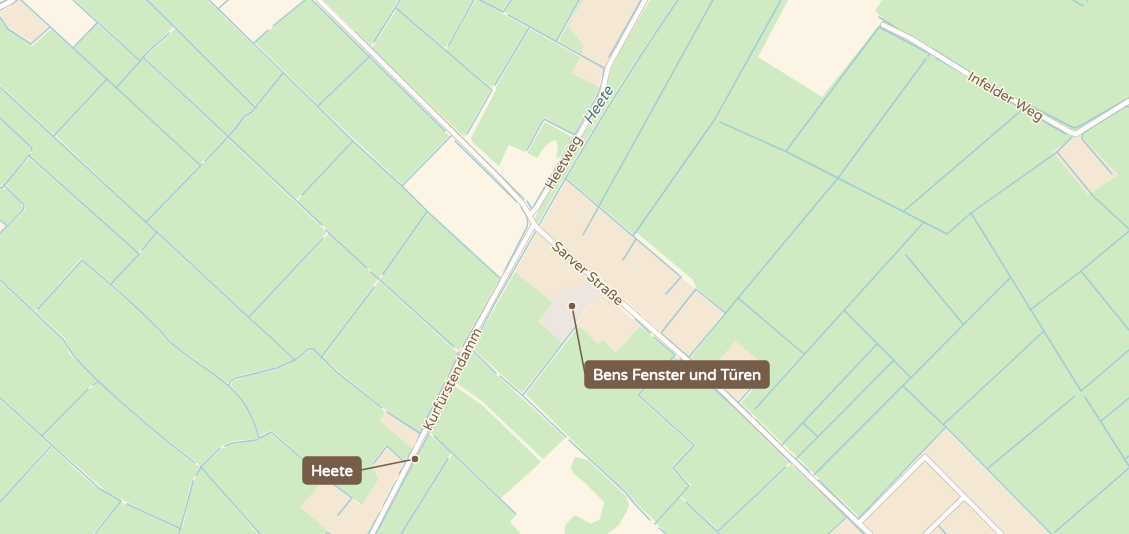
<svg xmlns="http://www.w3.org/2000/svg" width="1129" height="534" font-family="'Varela Round',sans-serif">
<style>
.residential{fill:#f4e7d3;fill-rule:evenodd}
.industrial{fill:#ece6df}
.green{fill:#d0eac3;fill-rule:evenodd}
.lines{fill:none;stroke-linecap:round;stroke-linejoin:round}
.stream{stroke:#a0cbd8;stroke-width:1.5}
.minor-casing{stroke:#cebdab;stroke-width:6}
.minor{stroke:#fff;stroke-width:4.5}
.labels{text-anchor:middle;stroke-width:3;stroke-linejoin:round;paint-order:stroke}
.street-label{font-size:14px;fill:#755d4a;stroke:#fff9eb}
.water-label{font-size:15px;font-style:italic;fill:#437889;stroke:#fff9eb}
.leader{fill:none;stroke:#755d4a;stroke-width:1.5}
.callout-dot{fill:#755d4a;stroke:#fff9eb;stroke-width:1.5}
.callout{fill:#755d4a;stroke:#755d4a;stroke-width:1.5}
.callout-label{font-size:15px;text-anchor:middle;font-weight:bold;fill:#fff}
</style>
<rect width="100%" height="100%" fill="#fcf5e5"/>
<!-- residential -->
<g class="residential">
<polygon points="20,0 48,27 32,42 8,27 0,14 0,12"/>
<path d="M580,0H581L577,9L584,0H640L614,47L601,74L599,87L570,73L581,54L558,42ZM570,21L569,28L575,37L559,41Z"/>
<polygon points="1079,134 1118,175 1088,195 1052,151"/>
<polygon points="566,180 723,313 689,356 593,272 580,288 573,290 567,286 553,303 515,272"/>
<polygon points="602,288 617,302 615,304 640,326 616,353 603,340 599,345 577,324"/>
<polygon points="735,341 767,368 738,401 709,373"/>
<polygon points="385,412 419,434 412,448 380,421"/>
<polygon points="946,429 1049,534 830,534 847,519 854,526"/>
<polygon points="387,448 403,463 367,534 327,534 329,532 300,507 325,479 361,506 378,480 372,467"/>
</g>
<!-- industrial -->
<polygon class="industrial" points="589,277 602,288 562,343 538,321 567,286 573,290 577,285 580,288"/>
<!-- green -->
<g class="green">
<polygon points="75,0 146,0 173,27 148,51 140,60"/>
<polygon points="148,0 207,0 282,73 256,106"/>
<polygon points="306,0 311,0 369,56 318,105 255,42"/>
<polygon points="324,0 398,0 371,46"/>
<polygon points="401,0 473,0 445,48 397,8"/>
<polygon points="476,0 479,0 528,28 492,88 446,50"/>
<polygon points="481,0 509,0 502,11"/>
<polygon points="511,0 578,0 556,41 504,12"/>
<path d="M581,0H584C577,9 571,17 569,28L583,45L582,54L559,41Z"/>
<path d="M650,0H677C626,72 580,148 537,225L535,218L538,211L603,98L611,69L620,51Z"/>
<path d="M679,0H788L758,57L822,97L884,19L875,11L882,0H1129V534H1052L946,426L859,517L741,403L770,370L735,341L709,373L691,357L726,313L696,287L693,280L637,233L633,234L567,178C602,117 639,57 679,0ZM1079,134L1118,175L1088,195L1052,151Z"/>
<polygon points="397,9 491,89 464,137 372,48"/>
<polygon points="0,18 7,29 32,46 51,29 106,79 54,135 0,85"/>
<polygon points="97,24 139,61 116,87 74,48"/>
<polygon points="175,29 255,107 252,111 243,115 236,127 227,136 145,57"/>
<polygon points="530,29 580,57 571,73 599,87 596,95 574,134 544,117 525,152 509,145 499,166 472,142 471,138 496,90 496,87"/>
<polygon points="370,57 449,136 402,184 319,106"/>
<polygon points="143,58 226,137 200,164 117,88"/>
<polygon points="283,74 352,141 296,200 228,138 244,117 253,113"/>
<polygon points="107,80 199,165 146,221 56,136"/>
<polygon points="0,88 156,232 138,253 30,156 33,151 31,146 0,117"/>
<polygon points="0,119 30,147 31,151 3,185 0,185"/>
<path d="M545,122L572,137L559,158L556,157L558,147L556,140C547,141 542,151 537,158L527,153Z"/>
<polygon points="227,138 327,232 249,316 147,222"/>
<polygon points="353,142 402,186 427,211 379,278 297,201"/>
<polygon points="29,158 138,254 111,283 81,258 35,311 0,279 0,234 25,210 25,205 8,187 6,183"/>
<polygon points="0,188 7,189 22,204 22,210 6,225 0,219"/>
<polygon points="428,213 500,278 459,351 380,279"/>
<polygon points="329,233 378,279 321,357 313,349 309,349 295,359 250,317"/>
<path d="M157,234L294,360C288,363 282,365 276,367C264,371 236,373 228,383L176,346L112,284Z"/>
<path d="M82,261C107,282 131,304 154,326C159,331 163,337 169,342C206,375 244,382 258,437L256,439L234,441L219,447L201,466L163,437L121,402L84,367L70,350L65,338L36,312Z"/>
<polygon points="515,272 553,303 538,321 562,343 522,393 472,348"/>
<polygon points="379,281 458,353 427,417 420,433 382,407 323,358"/>
<polygon points="0,282 64,341 69,353 97,381 87,389 42,435 0,397"/>
<polygon points="579,326 598,344 603,340 616,353 640,326 674,355 636,395 692,445 671,468 688,486 656,522 634,501 627,492 609,477 526,394"/>
<path d="M310,350L314,351L326,363L385,412L380,421L412,448L405,461L386,445L372,463L378,480L362,505L322,475L271,430L260,436C254,417 245,400 231,386L232,382C245,374 262,374 277,369C290,365 300,358 310,350Z"/>
<polygon points="471,351 565,438 543,459 483,402 455,382"/>
<polygon points="675,356 728,402 789,463 718,530 681,496 691,485 674,468 695,444 639,395"/>
<path d="M99,382C130,413 164,441 199,467L190,485L180,528L108,493L52,444L44,436L89,389Z"/>
<polygon points="453,385 482,405 541,462 501,498 430,432"/>
<polygon points="0,400 50,445 1,500 0,499"/>
<polygon points="270,433 325,479 300,507 327,530 324,534 261,534 202,467 221,449 233,444 257,441"/>
<polygon points="429,434 451,453 400,534 377,534"/>
<path d="M52,447C73,466 93,489 120,501L93,534H0V503Z"/>
<polygon points="452,455 516,515 510,522 520,533 519,534 402,534"/>
<polygon points="575,457 588,460 626,496 629,505 628,509 619,525 607,534 565,534 564,531 566,524 575,515 591,524 600,519 604,502 584,482 573,473 571,467"/>
<polygon points="791,464 846,517 827,534 721,534 719,531"/>
<path d="M201,468L258,534H180C189,513 187,486 201,468Z"/>
<polygon points="680,497 718,533 719,534 667,534 657,524"/>
<polygon points="121,502 180,530 178,534 97,534"/>
</g>
<g class="lines">
<!-- stream -->
<g class="stream">
<polyline points="21,0 200,165"/>
<polyline points="73,0 140,61"/>
<polyline points="147,0 256,108"/>
<polyline points="209,0 353,141 402,186 428,212 501,279"/>
<polyline points="312,0 445,131"/>
<polyline points="480,0 503,12 511,0"/>
<polyline points="1073,0 1083,6"/>
<polyline points="1087,1 1087,0"/>
<polyline points="0,3 7,0"/>
<polyline points="12,4 18,0"/>
<polyline points="396,8 492,90 467,134"/>
<polyline points="218,9 228,0"/>
<polyline points="0,10 5,7"/>
<polyline points="508,15 604,68 602,83 597,96 532,209 527,201"/>
<polyline points="0,17 8,29 31,44 50,27"/>
<polyline points="879,17 899,30"/>
<polyline points="273,26 305,0"/>
<polyline points="355,32 524,199"/>
<polyline points="374,42 400,0"/>
<polyline points="556,42 579,0"/>
<polyline points="254,43 268,30"/>
<polyline points="448,46 474,0"/>
<polyline points="73,48 97,23"/>
<polyline points="933,49 976,76"/>
<polyline points="143,57 322,225"/>
<polyline points="609,57 641,0"/>
<polyline points="936,58 954,68"/>
<polyline points="981,78 1020,101"/>
<polyline points="495,85 529,28"/>
<polyline points="0,87 295,360"/>
<polyline points="116,88 149,51 169,33"/>
<polyline points="996,93 1016,105"/>
<polyline points="1025,103 1074,128 1078,127 1129,98"/>
<polyline points="318,106 370,56"/>
<polyline points="1023,109 1066,134"/>
<polyline points="0,118 31,147 32,151"/>
<polyline points="720,122 787,152 947,234 971,213 1057,152 1072,137"/>
<polyline points="54,136 107,79"/>
<polyline points="455,141 517,202"/>
<polyline points="527,150 544,119 575,135"/>
<polyline points="786,151 879,27 930,54 928,56"/>
<polyline points="1057,152 1094,197 1129,229"/>
<polyline points="29,156 139,254 111,284"/>
<polyline points="205,161 236,128 244,116 252,112 283,73"/>
<polyline points="1112,174 1082,139 1083,133 1126,106 1129,107"/>
<polyline points="565,178 681,277 666,294"/>
<polyline points="402,186 451,136"/>
<polyline points="0,187 2,188 30,154"/>
<polyline points="302,195 353,141"/>
<polyline points="904,211 1023,109"/>
<polyline points="971,213 1081,391"/>
<polyline points="0,220 6,225"/>
<polyline points="146,222 202,164"/>
<path d="M539,225C582,148 628,72 678,0"/>
<polyline points="326,230 367,268"/>
<polyline points="0,233 23,210 24,205 4,185"/>
<polyline points="583,235 713,0"/>
<polyline points="633,236 715,119 781,0"/>
<polyline points="142,250 157,232"/>
<polyline points="906,255 963,324"/>
<polyline points="623,260 636,239"/>
<polyline points="1081,271 1129,330"/>
<polyline points="371,272 454,347"/>
<path d="M504,272L527,227C529,219 526,214 521,207"/>
<polyline points="383,274 427,212"/>
<path d="M0,280L64,340C72,357 86,369 99,382C130,411 162,438 195,463"/>
<polyline points="738,298 804,354"/>
<path d="M38,309L82,260C107,281 133,303 156,327C161,331 164,336 169,341C208,376 244,380 259,438L257,440L233,443L225,446"/>
<polyline points="1030,310 1081,271 1129,231"/>
<polyline points="845,311 911,378"/>
<polyline points="249,317 323,238"/>
<polyline points="635,319 650,333"/>
<polyline points="654,337 675,355 638,395 694,445 673,468 689,486 655,524"/>
<polyline points="463,346 502,277"/>
<polyline points="471,349 496,373"/>
<polyline points="689,357 838,178 926,59"/>
<polyline points="321,358 374,287"/>
<polyline points="680,359 732,405 791,463"/>
<polyline points="500,376 522,395 566,437"/>
<polyline points="448,377 459,352"/>
<polyline points="455,380 494,305 536,231"/>
<polyline points="715,380 661,333 696,289 725,313"/>
<polyline points="93,385 99,381"/>
<polyline points="229,385 230,382 236,378 277,368 295,360 309,349 313,349 337,372 382,408"/>
<polyline points="725,390 751,415"/>
<polyline points="1081,391 1129,350"/>
<polyline points="523,395 577,325"/>
<polyline points="1085,397 1129,466"/>
<polyline points="0,398 100,489 121,501 95,534"/>
<polyline points="738,403 768,369"/>
<polyline points="755,409 924,222"/>
<polyline points="387,412 421,434"/>
<polyline points="756,420 780,444"/>
<polyline points="1101,421 1129,398"/>
<polyline points="803,423 817,436"/>
<polyline points="944,424 1044,331"/>
<polyline points="946,427 1051,534"/>
<polyline points="42,436 88,389"/>
<polyline points="434,436 516,514"/>
<polyline points="260,438 271,432 321,475 352,498 338,515"/>
<polyline points="569,440 626,493 633,502 650,520"/>
<polyline points="417,441 428,416 445,382"/>
<polyline points="781,446 877,344"/>
<polyline points="782,447 809,471"/>
<polyline points="408,457 414,447"/>
<polyline points="796,459 894,360"/>
<polyline points="1125,459 1129,456"/>
<polyline points="373,464 387,446 405,463"/>
<polyline points="200,466 260,534"/>
<polyline points="796,467 864,534"/>
<polyline points="987,469 1075,396"/>
<polyline points="399,474 405,464"/>
<polyline points="196,475 201,467 220,448"/>
<polyline points="814,475 1010,278"/>
<polyline points="819,480 858,519 946,427 903,386"/>
<polyline points="0,502 51,446"/>
<polyline points="686,502 720,534"/>
<polyline points="127,504 181,529"/>
<polyline points="383,506 396,481"/>
<polyline points="938,525 946,534"/>
<polyline points="659,528 666,534"/>
<polyline points="718,531 786,467"/>
<polyline points="1055,532 1129,468"/>
<polyline points="179,534 193,481"/>
<polyline points="326,534 327,532 330,534"/>
<polyline points="368,534 380,512"/>
<polyline points="376,534 429,433 452,385"/>
<polyline points="401,534 448,459"/>
<polyline points="828,534 847,517"/>
</g>
<defs>
<g id="minor">
<polyline points="319,0 495,174 523,204 534,224 538,229 718,387 813,480 870,534"/>
<polyline points="0,7 13,0"/>
<polyline points="883,25 910,38 976,79 1070,132 1076,134 1129,101"/>
<polyline points="530,215 537,207 598,103 602,94 608,67 645,0"/>
<polyline points="859,523 925,457 1001,534"/>
<polyline points="372,534 425,431 464,351 534,224"/>
<polyline points="926,534 964,497"/>
</g>
</defs>
<!-- minor casing -->
<use href="#minor" class="minor-casing"/>
<!-- minor -->
<use href="#minor" class="minor"/>
</g>
<g class="labels">
<!-- street labels -->
<g class="street-label">
<text transform="translate(1006 96) rotate(30)" y="5">Infelder Weg</text>
<text transform="translate(563 162) rotate(-60)" y="5">Heetweg</text>
<text transform="translate(588 273) rotate(41)" y="5">Sarver Straße</text>
<text transform="translate(452 379) rotate(-63)" y="5">Kurfürstendamm</text>
</g>
<!-- water labels -->
<g class="water-label">
<text transform="translate(598 105) rotate(-57)" y="5">Heete</text>
</g>
</g>
<!-- callouts -->
<path class="leader" d="M572 306L585 374M415 459L361 470"/>
<g class="callout-dot">
<circle cx="572" cy="306" r="4"/>
<circle cx="415" cy="459" r="4"/>
</g>
<g class="callout">
<rect x="585" y="361" width="184" height="27" rx="4"/>
<rect x="303" y="457" width="58" height="27" rx="4"/>
</g>
<g class="callout-label">
<text x="677" y="380">Bens Fenster und Türen</text>
<text x="332" y="476">Heete</text>
</g>
</svg>
